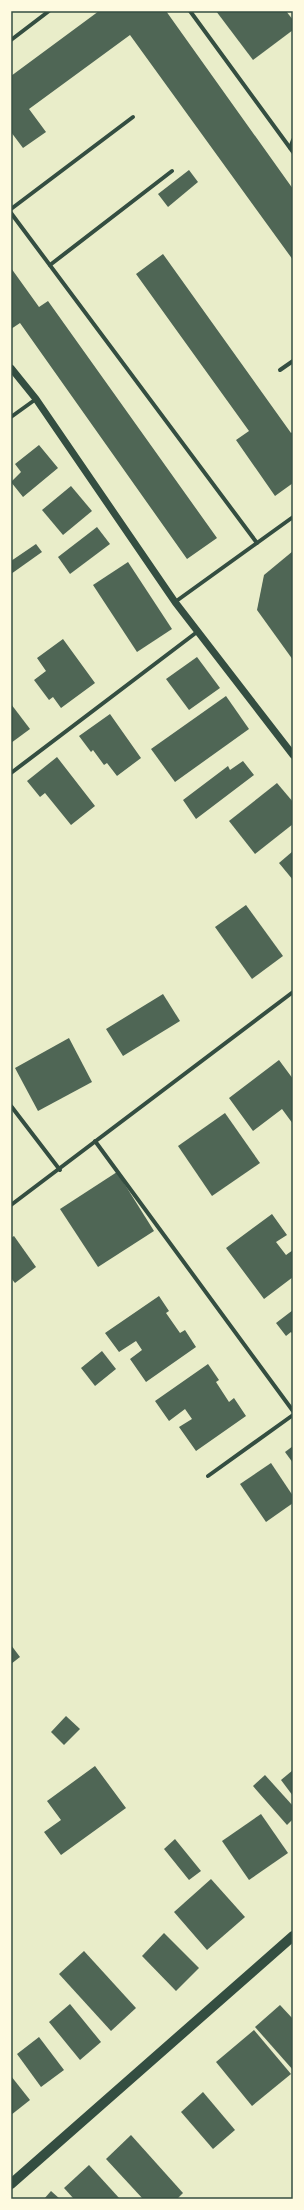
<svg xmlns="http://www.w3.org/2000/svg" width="304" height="2210" font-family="Lato,sans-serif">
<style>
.building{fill:#4f6655}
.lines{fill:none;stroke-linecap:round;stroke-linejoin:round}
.minor{stroke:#344e41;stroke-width:4}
.tertiary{stroke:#344e41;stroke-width:7}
.primary{stroke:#344e41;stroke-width:10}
.neatline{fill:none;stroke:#344e41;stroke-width:1.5}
</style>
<rect width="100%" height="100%" fill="#e9edc9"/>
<!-- building -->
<g class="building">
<polygon points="99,11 166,11 293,189 293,260 130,35 29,109 46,132 23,148 11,132 11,76"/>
<polygon points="216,11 286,11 293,20 293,30 253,60"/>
<polygon points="189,170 198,182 168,207 158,194"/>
<polygon points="163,254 291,433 293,432 293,483 275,496 236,440 249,431 136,274"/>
<polygon points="11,268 39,307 48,301 217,538 187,559 20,323 11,329"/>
<polygon points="39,445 58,468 23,497 11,482 21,472 15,464"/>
<polygon points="71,486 92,511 63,535 42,510"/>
<polygon points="97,527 110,544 70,574 58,557"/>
<polygon points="36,544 42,552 11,574 11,561"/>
<polygon points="293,551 293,660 257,610 264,575"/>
<polygon points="128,562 172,629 137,652 93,585"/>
<polygon points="63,639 95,683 61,708 53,697 49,700 34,680 46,671 37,658"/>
<polygon points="197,657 220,688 189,710 166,679"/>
<polygon points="226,696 249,729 175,782 151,749"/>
<polygon points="11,704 30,729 11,743"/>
<polygon points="110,714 141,758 117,776 107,763 104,765 93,750 91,752 79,736"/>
<polygon points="57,757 95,806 71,825 45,793 40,797 27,781"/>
<polygon points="243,761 254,775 196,819 183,800 228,766 230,770"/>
<polygon points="277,783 293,802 293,824 255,854 229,821"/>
<polygon points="293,851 293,880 279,863"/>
<polygon points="246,905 283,956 252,979 215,927"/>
<polygon points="163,994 180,1021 123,1056 106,1029"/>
<polygon points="69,1038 92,1082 38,1111 15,1068"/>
<polygon points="279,1060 293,1079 293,1124 282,1109 253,1131 229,1098"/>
<polygon points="225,1113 260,1163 212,1196 178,1146"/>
<polygon points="117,1172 154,1231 98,1267 60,1209"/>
<polygon points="272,1214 287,1235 276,1242 286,1255 293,1250 293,1277 264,1299 226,1248"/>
<polygon points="14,1236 36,1267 15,1283 11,1278 11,1238"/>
<polygon points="159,1296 169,1311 166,1313 180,1333 185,1330 196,1347 146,1382 130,1359 142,1350 136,1341 119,1352 105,1333"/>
<polygon points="293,1310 293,1334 291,1332 286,1336 276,1323"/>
<polygon points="102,1351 116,1369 95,1386 81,1368"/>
<polygon points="208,1364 219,1380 216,1382 229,1402 234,1398 246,1416 196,1451 179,1427 192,1419 185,1409 169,1421 155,1401"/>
<polygon points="293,1446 293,1463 285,1452"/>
<polygon points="271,1463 293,1496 293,1503 266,1522 240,1484"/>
<polygon points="11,1645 20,1657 11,1664"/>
<polygon points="66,1716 80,1729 64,1745 51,1732"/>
<polygon points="95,1766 126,1808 61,1855 44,1832 61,1820 47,1801"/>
<polygon points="293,1770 293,1796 281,1780"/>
<polygon points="265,1775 293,1806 293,1819 287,1825 253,1786"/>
<polygon points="261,1814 288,1853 249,1880 222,1841"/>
<polygon points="175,1839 201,1871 189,1880 164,1849"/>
<polygon points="211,1879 245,1917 207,1950 174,1912"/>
<polygon points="164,1933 199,1968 176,1991 142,1956"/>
<polygon points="84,1951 136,2008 111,2031 59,1974"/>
<polygon points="70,2004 101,2042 80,2060 49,2022"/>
<polygon points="280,2005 293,2019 293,2070 255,2027"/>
<polygon points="254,2030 291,2074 252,2106 216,2062"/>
<polygon points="39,2037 64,2070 41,2087 17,2054"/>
<polygon points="11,2076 30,2100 11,2115"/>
<polygon points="203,2092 235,2130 213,2149 181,2112"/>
<polygon points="131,2135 183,2193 177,2199 143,2199 106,2159"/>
<polygon points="89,2165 120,2199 74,2199 64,2188"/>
<polygon points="51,2191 60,2199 44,2199"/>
</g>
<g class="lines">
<!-- minor -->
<g class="minor">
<polyline points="190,11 293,152"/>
<polyline points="11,40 49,11"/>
<polyline points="290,148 293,140"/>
<polyline points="11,209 133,117"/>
<polyline points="11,213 257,543"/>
<polyline points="50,265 172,171"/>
<polyline points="280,370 293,361"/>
<polyline points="11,417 36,399"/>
<polyline points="175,602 293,517"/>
<polyline points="11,773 197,632"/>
<polyline points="11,1106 60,1170"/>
<polyline points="95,1141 293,1411"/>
<polyline points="11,1205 293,992"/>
<polyline points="208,1476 293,1415"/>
</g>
<!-- tertiary -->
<polyline class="tertiary" points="11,368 36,399 175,602 293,755"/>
<!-- primary -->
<polyline class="primary" points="11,2184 293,1936"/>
</g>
<!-- border -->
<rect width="304" height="2210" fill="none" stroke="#fefae0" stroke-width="24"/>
<rect x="12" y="12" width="280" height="2186" class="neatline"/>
</svg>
